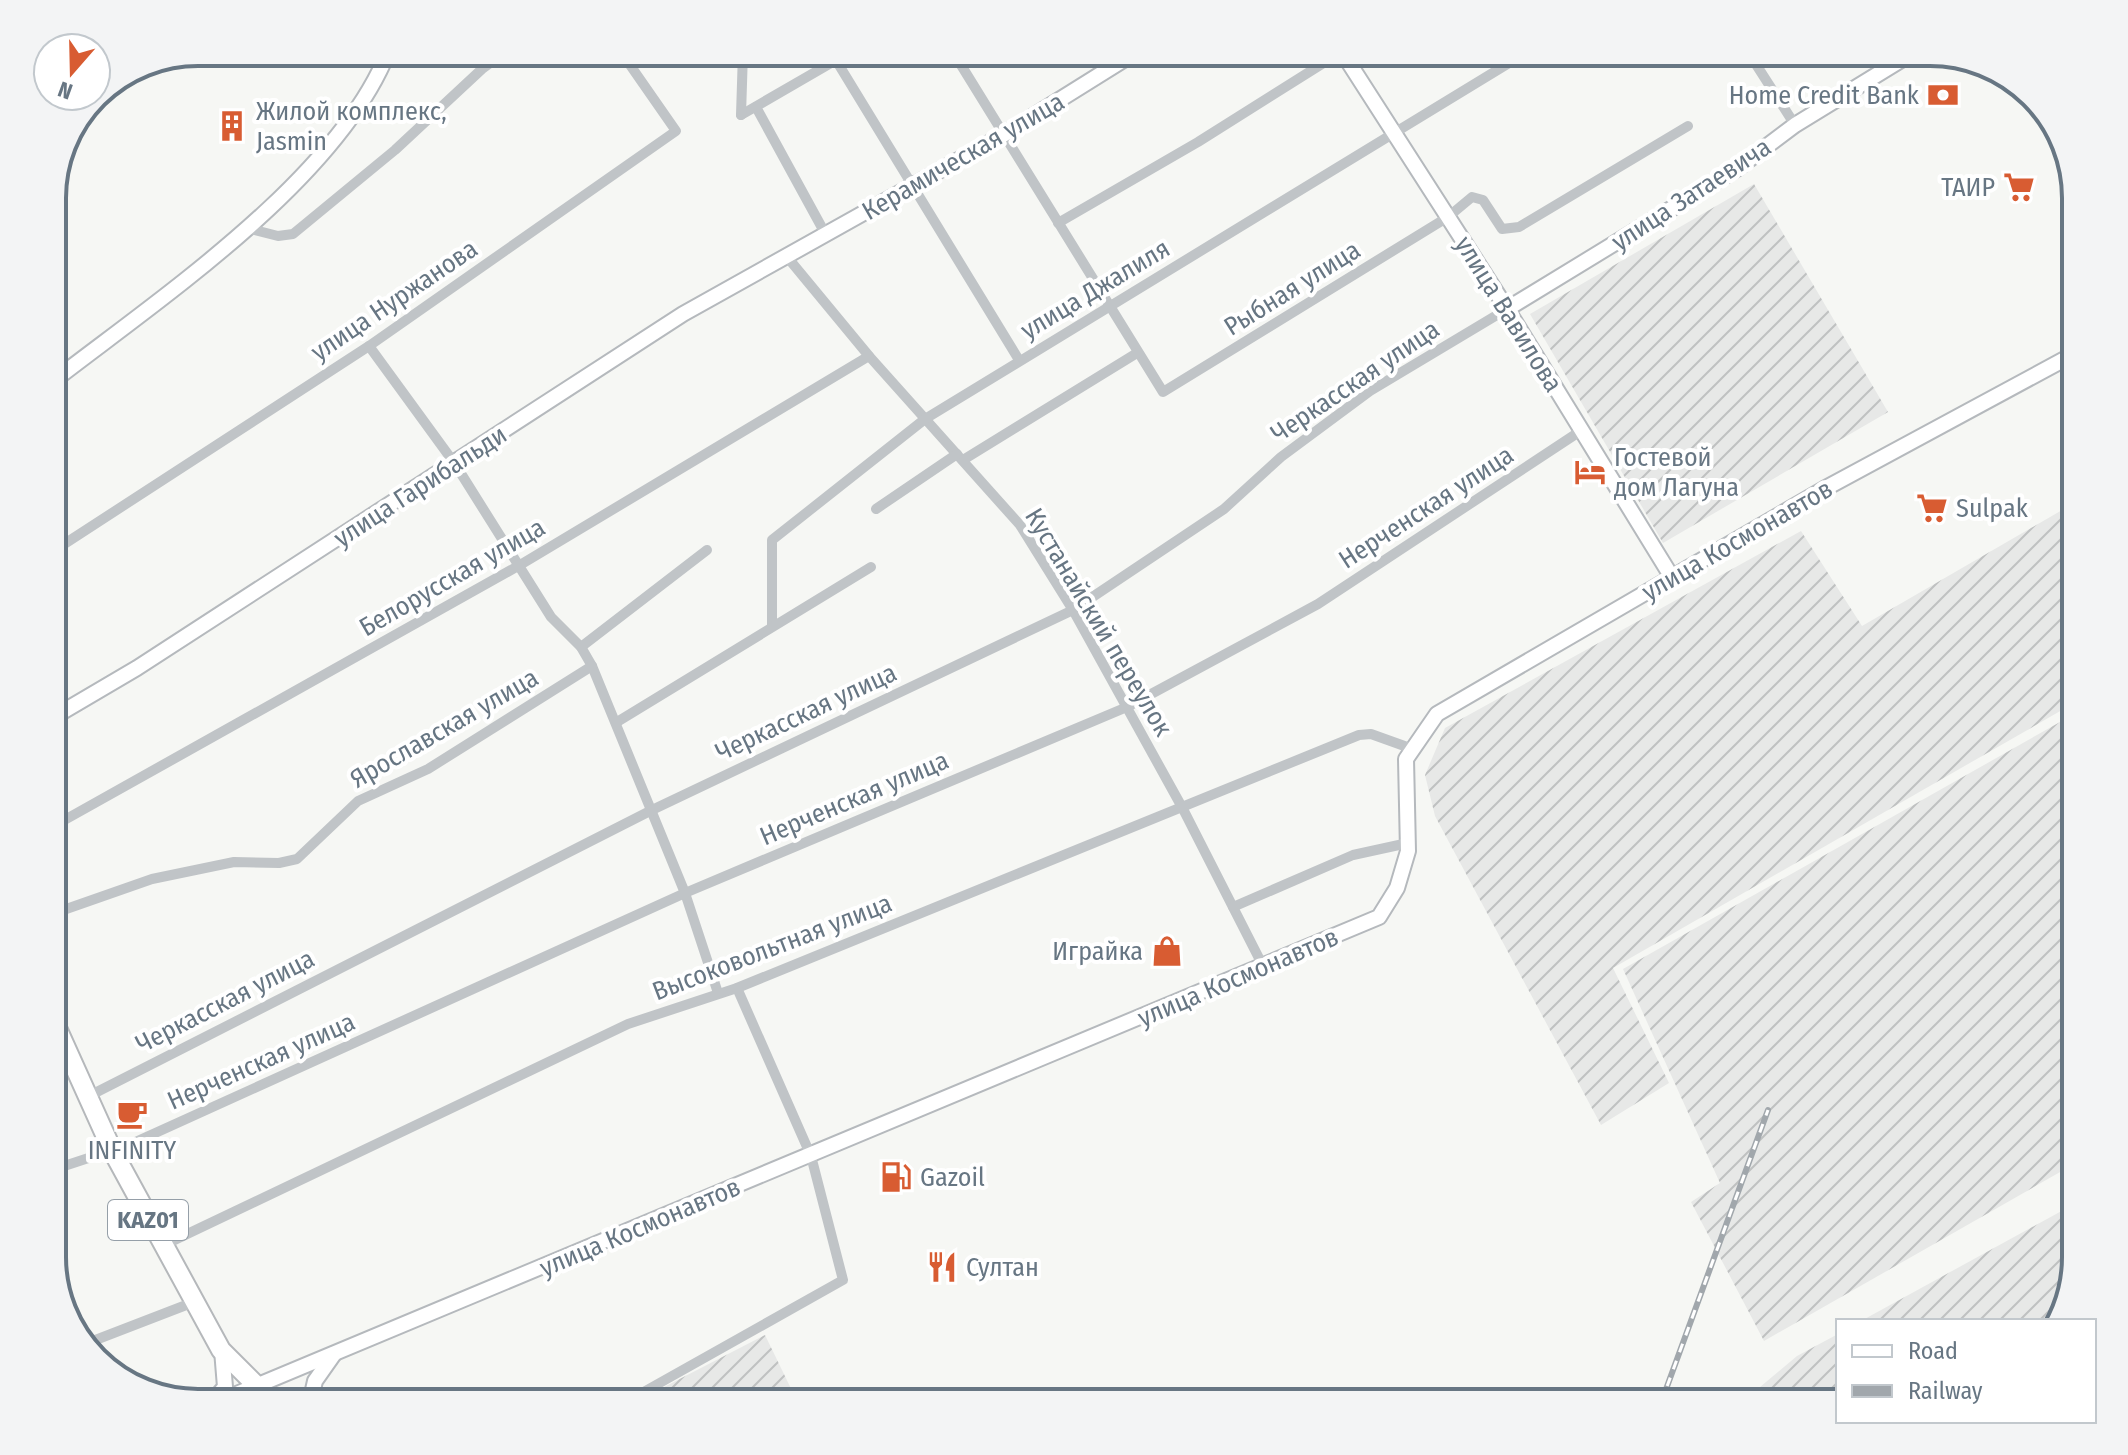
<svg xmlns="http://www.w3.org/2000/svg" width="2128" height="1455" font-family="'Fira Sans Condensed',sans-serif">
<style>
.industrial{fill:url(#industrial-furrows)}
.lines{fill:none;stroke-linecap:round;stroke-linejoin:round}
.secondary-casing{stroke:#b5b9bd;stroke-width:18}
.highway-casing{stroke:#b5b8bb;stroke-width:22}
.street{stroke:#c0c4c7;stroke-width:10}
.secondary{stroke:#fff;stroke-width:14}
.highway{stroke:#fff;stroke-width:18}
.rail-casing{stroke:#a1a7ac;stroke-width:6}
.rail{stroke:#fff;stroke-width:3;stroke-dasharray:9;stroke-linecap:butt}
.labels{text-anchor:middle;stroke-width:8;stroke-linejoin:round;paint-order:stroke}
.shield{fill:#fff;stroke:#959fa8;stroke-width:2}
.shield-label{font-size:24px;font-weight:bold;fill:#677683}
.poi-label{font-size:26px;fill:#677683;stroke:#fff;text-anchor:start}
.street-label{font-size:26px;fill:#677683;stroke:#fff}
.rim{fill:none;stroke:#677683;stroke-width:4}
</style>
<defs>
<pattern id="industrial-furrows" width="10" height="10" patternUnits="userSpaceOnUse" patternTransform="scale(2)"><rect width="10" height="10" fill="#e7e8e7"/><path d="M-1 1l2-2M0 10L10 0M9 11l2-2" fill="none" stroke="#bfc1c1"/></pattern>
</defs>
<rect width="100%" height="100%" fill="#f6f7f4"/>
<!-- industrial -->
<g class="industrial">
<polygon points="1754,184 1888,412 1663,543 1530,314"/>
<polygon points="2076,502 2076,702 1613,968 1669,1083 1601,1125 1435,816 1425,775 1445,728 1801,531 1862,626"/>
<polygon points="2076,713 2076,1163 1764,1341 1691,1202 1720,1183 1623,969"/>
<polygon points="2076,1203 2076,1257 2056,1321 1861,1321"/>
<polygon points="1838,1334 1838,1403 1741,1403 1797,1356"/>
<polygon points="765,1335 798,1403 633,1403"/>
</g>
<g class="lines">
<defs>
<g id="secondary">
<polyline points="1342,52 1507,309 1673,579"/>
<polyline points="1507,309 1738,168 1795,125 1914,52"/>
<path d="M52,382C159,299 337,180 388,52"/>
<polyline points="52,718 137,668 683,314 1003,135 1136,52"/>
<polyline points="211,1403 225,1387 222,1350"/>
<polyline points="215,1403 1379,917 1397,888 1408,851 1406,759 1437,714 1824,489 2076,353"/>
<polyline points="310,1403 315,1381 334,1354"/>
</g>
<polyline id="highway" points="52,1017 112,1150 221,1350 274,1403"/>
</defs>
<!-- secondary casing -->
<use href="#secondary" class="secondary-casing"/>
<!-- highway casing -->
<use href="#highway" class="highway-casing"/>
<!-- street -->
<g class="street">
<polyline points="831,52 1019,360"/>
<polyline points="953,52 1163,392 1448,217 1472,197 1483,200 1502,229 1519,227 1688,126"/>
<polyline points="1748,52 1795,125"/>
<polyline points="756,107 826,235"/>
<polyline points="741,115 850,52"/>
<polyline points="741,115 743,52"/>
<polyline points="1058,223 1198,142 1341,52"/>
<polyline points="247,228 278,236 293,234 395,150 482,69 505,52"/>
<polyline points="788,258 869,356 1020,525 1073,610 1183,809 1264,968"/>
<polyline points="369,346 455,464 551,617 581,647 592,666 685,893 718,993"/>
<polyline points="963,460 1137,353"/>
<polyline points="876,509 957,454"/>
<polyline points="52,552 369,346 676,131 621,52"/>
<polyline points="772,625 772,540 925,419 1527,52"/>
<polyline points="581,647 707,550"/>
<polyline points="617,722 871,567"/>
<polyline points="52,827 520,565 869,356"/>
<polyline points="1233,907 1353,855 1408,843"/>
<polyline points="52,914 152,879 234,862 279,863 297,859 358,801 428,769 592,666"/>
<polyline points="87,1097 652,810 1073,610 1224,509 1281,457 1370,391 1507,309"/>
<polyline points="52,1170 131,1144 685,893 1127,707 1318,604 1582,430"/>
<polyline points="162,1246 628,1024 737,988 1359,735 1371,734 1410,748"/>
<polyline points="85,1344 194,1302"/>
<polyline points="624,1403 843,1280 811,1156 737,988"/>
</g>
<!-- secondary -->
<use href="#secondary" class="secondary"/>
<!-- highway -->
<use href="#highway" class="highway"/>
<defs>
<polyline id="rail" points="1661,1403 1768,1110"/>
</defs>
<!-- rail casing -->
<use href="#rail" class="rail-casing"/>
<!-- rail -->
<use href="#rail" class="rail"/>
</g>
<!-- icons -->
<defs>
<symbol id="bank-bare" viewBox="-9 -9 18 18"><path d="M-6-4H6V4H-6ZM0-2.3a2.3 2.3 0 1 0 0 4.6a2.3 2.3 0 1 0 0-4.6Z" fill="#d85c32" stroke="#fff" stroke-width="2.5" paint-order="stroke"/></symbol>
<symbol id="building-bare" viewBox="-9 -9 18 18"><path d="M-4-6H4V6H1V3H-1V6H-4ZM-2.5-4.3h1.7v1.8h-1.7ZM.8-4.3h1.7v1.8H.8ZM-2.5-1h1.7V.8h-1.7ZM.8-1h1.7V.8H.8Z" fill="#d85c32" stroke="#fff" stroke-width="2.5" paint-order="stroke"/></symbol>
<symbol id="supermarket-bare" viewBox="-9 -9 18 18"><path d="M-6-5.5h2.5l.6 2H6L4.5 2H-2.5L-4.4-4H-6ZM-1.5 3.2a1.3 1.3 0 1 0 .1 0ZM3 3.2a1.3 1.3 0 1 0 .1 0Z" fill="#d85c32" stroke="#fff" stroke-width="2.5" paint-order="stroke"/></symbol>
<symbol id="hotel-bare" viewBox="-9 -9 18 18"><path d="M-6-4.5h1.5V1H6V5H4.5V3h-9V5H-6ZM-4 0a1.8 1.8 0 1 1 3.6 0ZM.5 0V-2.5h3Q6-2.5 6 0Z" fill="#d85c32" stroke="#fff" stroke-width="2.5" paint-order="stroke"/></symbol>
<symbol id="shop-bare" viewBox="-9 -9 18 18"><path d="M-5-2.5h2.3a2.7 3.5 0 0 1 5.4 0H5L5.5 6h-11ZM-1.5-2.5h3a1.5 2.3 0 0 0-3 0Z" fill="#d85c32" stroke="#fff" stroke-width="2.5" paint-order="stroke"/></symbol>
<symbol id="cafe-bare" viewBox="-9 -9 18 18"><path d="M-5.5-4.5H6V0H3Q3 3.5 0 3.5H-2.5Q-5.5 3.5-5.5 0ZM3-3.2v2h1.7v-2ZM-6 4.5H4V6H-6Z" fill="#d85c32" stroke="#fff" stroke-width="2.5" paint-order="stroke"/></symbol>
<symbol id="fuel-bare" viewBox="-9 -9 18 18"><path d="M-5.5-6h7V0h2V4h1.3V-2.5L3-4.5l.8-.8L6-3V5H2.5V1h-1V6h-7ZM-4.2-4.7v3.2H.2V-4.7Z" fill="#d85c32" stroke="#fff" stroke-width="2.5" paint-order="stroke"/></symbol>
<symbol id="restaurant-bare" viewBox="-9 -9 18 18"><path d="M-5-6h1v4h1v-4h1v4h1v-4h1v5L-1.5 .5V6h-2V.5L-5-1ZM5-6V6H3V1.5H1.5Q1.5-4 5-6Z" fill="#d85c32" stroke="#fff" stroke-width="2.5" paint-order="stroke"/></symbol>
</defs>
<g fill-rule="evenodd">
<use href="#bank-bare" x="1921" y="73" width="44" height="44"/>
<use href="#building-bare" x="210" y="104" width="44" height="44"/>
<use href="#supermarket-bare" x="1997" y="165" width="44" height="44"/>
<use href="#hotel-bare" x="1568" y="450" width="44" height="44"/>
<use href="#supermarket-bare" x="1910" y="486" width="44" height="44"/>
<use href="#shop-bare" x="1145" y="929" width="44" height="44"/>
<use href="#cafe-bare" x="110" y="1092" width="44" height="44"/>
<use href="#fuel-bare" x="874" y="1155" width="44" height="44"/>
<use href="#restaurant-bare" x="920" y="1245" width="44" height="44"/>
</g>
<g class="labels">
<!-- shield labels -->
<rect class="shield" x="108" y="1200" width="80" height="40" rx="6"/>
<g class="shield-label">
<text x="148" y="1228">KАZ01</text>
</g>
<!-- poi labels -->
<g class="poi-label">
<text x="1919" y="104" text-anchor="end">Home Credit Bank</text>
<text x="256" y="120">Жилой комплекс,<tspan x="256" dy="30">Jasmin</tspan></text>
<text x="1995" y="196" text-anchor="end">ТАИР</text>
<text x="1614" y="466">Гостевой<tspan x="1614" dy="30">дом Лагуна</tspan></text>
<text x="1956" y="517">Sulpak</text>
<text x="1143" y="960" text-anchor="end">Играйка</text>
<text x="132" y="1159" text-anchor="middle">INFINITY</text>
<text x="920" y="1186">Gazoil</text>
<text x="966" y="1276">Султан</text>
</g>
<!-- street labels -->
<g class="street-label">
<text transform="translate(963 156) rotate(-30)" y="9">Керамическая улица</text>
<text transform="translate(1691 194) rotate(-33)" y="9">улица Затаевича</text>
<text transform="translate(1292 288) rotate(-32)" y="9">Рыбная улица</text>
<text transform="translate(1095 289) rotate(-31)" y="9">улица Джалиля</text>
<text transform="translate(394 300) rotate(-34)" y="9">улица Нуржанова</text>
<text transform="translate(1509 314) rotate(58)" y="9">улица Вавилова</text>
<text transform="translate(1355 381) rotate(-34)" y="9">Черкасская улица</text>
<text transform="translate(420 486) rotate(-33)" y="9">улица Гарибальди</text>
<text transform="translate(1426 507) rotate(-33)" y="9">Нерченская улица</text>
<text transform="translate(1737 540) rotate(-30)" y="9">улица Космонавтов</text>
<text transform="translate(452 577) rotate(-30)" y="9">Белорусская улица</text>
<text transform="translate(1099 622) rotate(59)" y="9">Кустанайский переулок</text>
<text transform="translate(806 712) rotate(-25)" y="9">Черкасская улица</text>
<text transform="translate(444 728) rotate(-30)" y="9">Ярославская улица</text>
<text transform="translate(854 798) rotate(-23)" y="9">Нерченская улица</text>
<text transform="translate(772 947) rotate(-21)" y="9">Высоковольтная улица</text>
<text transform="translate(1238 977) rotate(-23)" y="9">улица Космонавтов</text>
<text transform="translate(225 1001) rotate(-27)" y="9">Черкасская улица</text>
<text transform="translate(261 1061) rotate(-24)" y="9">Нерченская улица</text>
<text transform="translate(640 1227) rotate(-23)" y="9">улица Космонавтов</text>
</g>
</g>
<!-- crop -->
<path d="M0 0H2128V1455H0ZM198 66H1930A132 132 0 0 1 2062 198V1257A132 132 0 0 1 1930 1389H198A132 132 0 0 1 66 1257V198A132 132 0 0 1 198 66Z" fill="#f3f4f5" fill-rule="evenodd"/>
<path class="rim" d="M198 66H1930A132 132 0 0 1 2062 198V1257A132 132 0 0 1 1930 1389H198A132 132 0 0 1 66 1257V198A132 132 0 0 1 198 66Z"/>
<!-- legend -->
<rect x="1836" y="1319" width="260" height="104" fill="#ffffff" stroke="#c2c8cd" stroke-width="2"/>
<rect x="1852" y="1345" width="40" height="12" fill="#ffffff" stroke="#c2c8cd" stroke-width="2"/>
<text x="1908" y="1359" font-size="24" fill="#677683">Road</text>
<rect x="1852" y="1385" width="40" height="12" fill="#a1a7ac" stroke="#c2c8cd" stroke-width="2"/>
<text x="1908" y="1399" font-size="24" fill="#677683">Railway</text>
<!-- north arrow -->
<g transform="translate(72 72) rotate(200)"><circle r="38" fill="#ffffff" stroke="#c2c8cd" stroke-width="2"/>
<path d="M0-6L14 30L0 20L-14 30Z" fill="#d85c32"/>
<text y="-12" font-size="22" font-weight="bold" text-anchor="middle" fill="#677683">N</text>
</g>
</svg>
